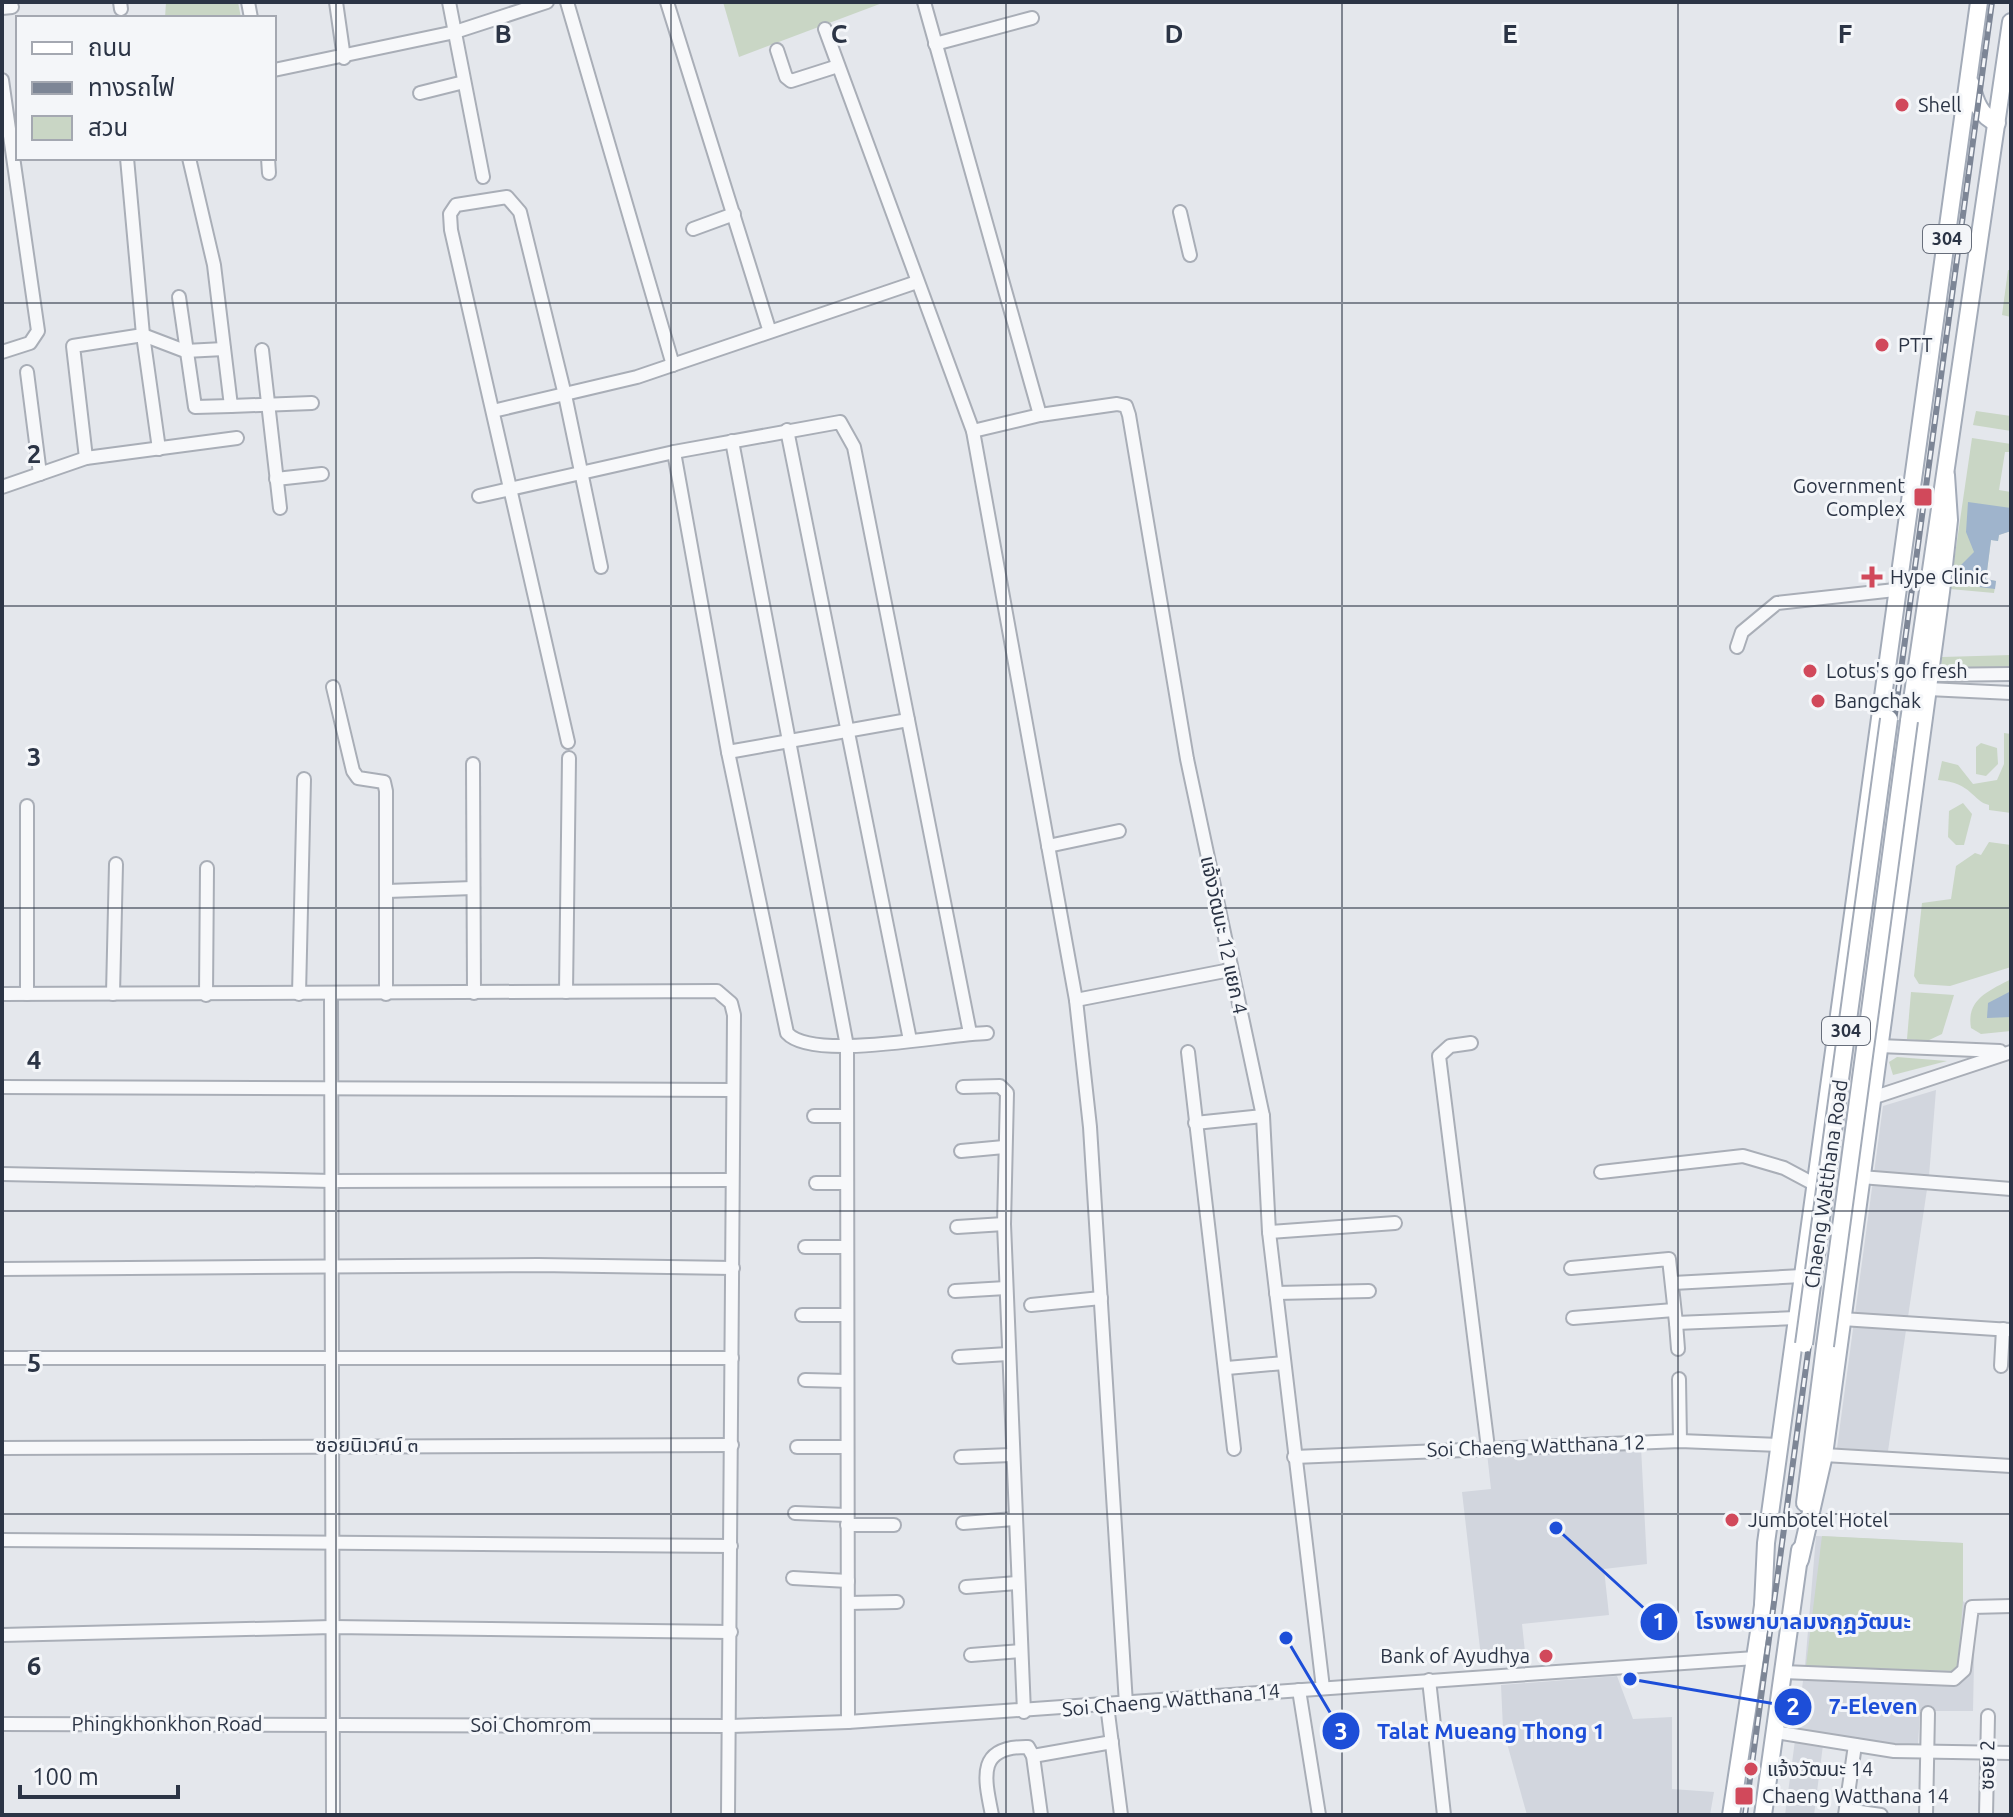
<svg xmlns="http://www.w3.org/2000/svg" width="2013" height="1817" font-family="Ubuntu,'Noto Sans Thai',sans-serif">
<style>
.built{fill:#d2d6de}
.green{fill:#c9d6c5}
.water{fill:#9fb4cc}
.lines{fill:none;stroke-linecap:round;stroke-linejoin:round}
.minor-casing{stroke:#a9aeb7;stroke-width:16}
.major-casing{stroke:#a3abb8;stroke-width:20}
.minor{stroke:#f7f8fa;stroke-width:12}
.major{stroke:#fff;stroke-width:16}
.rail-casing{stroke:#7d8696;stroke-width:6}
.rail{stroke:#f4f6f9;stroke-width:3;stroke-dasharray:9;stroke-linecap:butt}
.major-bridge-casing{stroke:#a3abb8;stroke-width:20;stroke-linecap:butt}
.major-bridge{stroke:#fff;stroke-width:16}
.grid{fill:none;stroke:#2b3445;stroke-width:2;stroke-opacity:0.55}
.poi-dot{fill:#d1495b;stroke:#f4f6f9;stroke-width:3}
.labels{text-anchor:middle;stroke-width:6;stroke-linejoin:round;paint-order:stroke}
.shield{fill:#f4f6f9;stroke:#676e7b;stroke-width:2}
.shield-label{font-size:18px;font-weight:bold;fill:#2b3445}
.poi-label{font-size:20px;fill:#2b3445;stroke:#f4f6f9;text-anchor:start}
.street-label{font-size:20px;fill:#2b3445;stroke:#f4f6f9}
.grid-label{font-size:26px;text-anchor:middle;font-weight:bold;fill:#2b3445;stroke:#f4f6f9;stroke-width:6;stroke-linejoin:round;paint-order:stroke}
.leader{fill:none;stroke:#1d4ed8;stroke-width:3}
.callout-dot{fill:#1d4ed8;stroke:#f4f6f9;stroke-width:3}
.mark-label{font-size:24px;text-anchor:middle;font-weight:bold;fill:#fff}
.callout-label{font-size:22px;text-anchor:middle;font-weight:bold;fill:#1d4ed8;stroke:#f4f6f9;stroke-width:6;stroke-linejoin:round;paint-order:stroke}
</style>
<rect width="100%" height="100%" fill="#e4e7ec"/>
<!-- built -->
<g class="built">
<polygon points="1936,1090 1929,1176 1888,1451 1837,1448 1883,1106"/>
<polygon points="1641,1447 1647,1564 1604,1569 1609,1615 1522,1624 1525,1652 1481,1657 1462,1492 1491,1489 1487,1453"/>
<polygon points="1816,1536 1963,1543 1963,1601 1975,1612 1973,1711 1920,1711 1918,1745 1823,1745 1814,1815 1785,1815 1805,1666"/>
<polygon points="1617,1676 1633,1719 1672,1717 1672,1789 1714,1792 1710,1815 1527,1815 1503,1729 1501,1685"/>
</g>
<!-- green -->
<g class="green">
<polygon points="166,2 238,2 241,18 165,18"/>
<polygon points="723,2 885,2 739,57"/>
<polygon points="2008,270 2011,270 2011,317 2002,315"/>
<polygon points="1976,411 2011,416 2011,431 1973,425"/>
<polygon points="1972,438 2011,444 2011,452 2005,452 1999,490 2011,492 2011,531 1999,535 1998,541 1991,540 1986,579 1996,581 1994,593 1950,589"/>
<polygon points="2011,655 2011,669 1975,671 1941,666 1942,657"/>
<path d="M2004,733L2011,734V813L1989,810V805C1972,801 1973,783 1938,780L1942,761L1958,765L1973,784L1997,780L2004,764Z"/>
<polygon points="1981,743 1997,748 1998,764 1986,776 1976,774 1976,747"/>
<polygon points="1963,803 1972,814 1964,845 1956,845 1948,837 1949,811"/>
<polygon points="1989,842 2011,845 2011,967 1950,986 1919,984 1914,976 1922,903 1951,899 1956,866 1975,853 1981,855"/>
<path d="M2011,979V1031L1981,1034L1971,1028C1966,999 1989,991 2011,979Z"/>
<polygon points="1911,992 1954,995 1942,1034 1927,1041 1907,1039"/>
<polygon points="1897,1057 1947,1061 1893,1075 1889,1062"/>
<polygon points="1822,1536 1963,1543 1963,1601 1957,1671 1806,1666"/>
</g>
<!-- water -->
<g class="water">
<polygon points="1968,502 2011,508 2011,531 1999,535 1998,541 1991,540 1986,579 1996,581 1995,589 1971,586 1961,575 1960,566 1974,552 1966,532"/>
<polygon points="2011,991 2011,1017 1987,1018 1988,1003"/>
</g>
<g class="lines">
<defs>
<g id="minor">
<polyline points="120,2 121,9"/>
<polyline points="248,2 251,18"/>
<polyline points="336,2 344,58"/>
<polyline points="449,2 483,177"/>
<polyline points="567,2 673,365"/>
<polyline points="667,2 769,329"/>
<polyline points="924,2 1040,415"/>
<polyline points="2,8 12,7"/>
<polyline points="825,29 973,431 1076,1000 1090,1127 1126,1704"/>
<polyline points="935,44 1032,18"/>
<polyline points="777,50 786,77 791,81 838,66"/>
<polyline points="274,70 455,32 547,2"/>
<polyline points="2,80 38,331 30,343 2,352"/>
<polyline points="420,93 464,82"/>
<polyline points="127,158 143,335 159,449"/>
<polyline points="189,158 214,265 231,406 312,403"/>
<polyline points="268,158 269,173"/>
<polyline points="1180,212 1190,255"/>
<polyline points="693,229 734,214"/>
<polyline points="179,297 195,407 231,406"/>
<polyline points="262,350 280,508"/>
<polyline points="27,372 40,474"/>
<polyline points="493,411 637,377 917,282"/>
<polyline points="787,430 910,1040"/>
<polyline points="973,431 1040,415 1117,404 1126,406 1129,415 1187,759 1263,1116 1269,1232 1323,1688"/>
<polyline points="732,441 847,1046 848,1722"/>
<path d="M674,452L728,752L787,1033C813,1062 945,1034 987,1033"/>
<polyline points="86,458 73,346 143,335 185,351 224,349"/>
<polyline points="276,479 322,474"/>
<polyline points="2,487 86,458 237,438"/>
<polyline points="479,496 674,452 840,422 854,447 970,1033"/>
<polyline points="1737,647 1742,632 1777,603 1895,590"/>
<polyline points="1930,675 2011,674"/>
<polyline points="333,687 353,771 358,778 384,782 386,791 386,994"/>
<polyline points="1928,689 2011,693"/>
<polyline points="568,742 451,230 450,214 456,205 507,197 520,212 565,395 601,567"/>
<polyline points="728,752 908,720"/>
<polyline points="473,764 474,993"/>
<polyline points="27,806 27,994"/>
<polyline points="1048,846 1119,831"/>
<polyline points="387,891 473,888"/>
<polyline points="566,992 569,758"/>
<polyline points="2,994 717,991 731,1003 734,1015 728,1815"/>
<polyline points="113,994 116,864"/>
<polyline points="299,994 304,779"/>
<polyline points="206,995 207,868"/>
<polyline points="331,995 333,1815"/>
<polyline points="1076,1000 1230,970"/>
<polyline points="1471,1043 1450,1046 1439,1056 1488,1448"/>
<polyline points="1879,1046 2000,1051"/>
<polyline points="1188,1052 1234,1449"/>
<polyline points="2,1087 732,1090"/>
<polyline points="963,1087 1000,1086 1007,1093 1004,1224 1024,1712"/>
<polyline points="1872,1098 2011,1052"/>
<polyline points="814,1116 846,1116"/>
<polyline points="1195,1123 1263,1116"/>
<polyline points="961,1151 1004,1147"/>
<polyline points="1601,1172 1743,1156 1784,1168 1814,1184"/>
<polyline points="2,1174 332,1181 731,1180"/>
<polyline points="1861,1177 2011,1189"/>
<polyline points="816,1183 846,1183"/>
<polyline points="957,1227 1004,1224"/>
<polyline points="1269,1232 1395,1223"/>
<polyline points="805,1247 847,1247"/>
<polyline points="1571,1268 1669,1259 1676,1323 1796,1318"/>
<polyline points="2,1269 538,1265 733,1268"/>
<polyline points="1673,1283 1802,1276"/>
<polyline points="955,1291 1006,1288"/>
<polyline points="1276,1293 1369,1291"/>
<polyline points="1031,1305 1101,1298"/>
<polyline points="802,1315 847,1315"/>
<polyline points="1573,1318 1674,1310"/>
<polyline points="1842,1319 2011,1330"/>
<polyline points="1676,1323 1678,1349"/>
<polyline points="959,1357 1008,1354"/>
<polyline points="2,1358 732,1358"/>
<polyline points="2001,1366 2003,1329"/>
<polyline points="1227,1368 1284,1363"/>
<polyline points="1679,1379 1680,1441"/>
<polyline points="805,1380 847,1381"/>
<polyline points="797,1447 847,1447"/>
<polyline points="2,1448 732,1445"/>
<polyline points="1824,1455 2011,1466"/>
<polyline points="961,1457 1011,1455"/>
<polyline points="1294,1457 1680,1441 1779,1445"/>
<polyline points="795,1513 847,1515"/>
<polyline points="963,1523 1014,1519"/>
<polyline points="847,1525 894,1525"/>
<polyline points="2,1540 731,1546"/>
<polyline points="793,1578 848,1581"/>
<polyline points="966,1587 1017,1583"/>
<polyline points="848,1603 897,1602"/>
<polyline points="2,1635 332,1627 731,1632"/>
<polyline points="971,1655 1021,1651"/>
<polyline points="1783,1672 1954,1679 1964,1670 1972,1607 2011,1606"/>
<polyline points="1429,1680 1444,1815"/>
<polyline points="1299,1690 1319,1815"/>
<polyline points="1107,1705 1121,1815"/>
<polyline points="2,1724 731,1726 848,1722 1755,1658"/>
<polyline points="1775,1732 1894,1751 2011,1753"/>
<polyline points="1033,1756 1112,1742"/>
<polyline points="1846,1810 1881,1815"/>
<path d="M992,1815C984,1776 977,1746 1028,1747L1033,1756L1041,1815"/>
<polyline points="1845,1815 1855,1745"/>
<polyline points="1926,1815 1928,1713"/>
<polyline points="1986,1815 1988,1716"/>
</g>
<g id="major">
<path d="M1971,84C1975,101 1980,116 1997,123"/>
<polyline points="1909,721 2011,22"/>
<polyline points="1805,1503 1825,1346"/>
<polyline points="1800,1560 1824,1455 1941,592 1949,520 1946,475"/>
<polyline points="1763,1606 1766,1543 1979,2"/>
<polyline points="1731,1815 1764,1599"/>
<polyline points="1763,1815 1800,1550"/>
</g>
</defs>
<!-- minor casing -->
<use href="#minor" class="minor-casing"/>
<!-- major casing -->
<use href="#major" class="major-casing"/>
<!-- minor -->
<use href="#minor" class="minor"/>
<!-- major -->
<use href="#major" class="major"/>
<defs>
<polyline id="rail" points="1745,1815 1992,2"/>
</defs>
<!-- rail casing -->
<use href="#rail" class="rail-casing"/>
<!-- rail -->
<use href="#rail" class="rail"/>
<defs>
<g id="major-bridge">
<polyline points="1804,1344 1889,719"/>
<polyline points="1825,1346 1909,721"/>
</g>
</defs>
<!-- major-bridge casing -->
<use href="#major-bridge" class="major-bridge-casing"/>
<!-- major-bridge -->
<use href="#major-bridge" class="major-bridge"/>
</g>
<!-- grid -->
<path class="grid" d="M336,2V1815M671,2V1815M1006,2V1815M1342,2V1815M1678,2V1815M2,303H2011M2,606H2011M2,908H2011M2,1211H2011M2,1514H2011"/>
<!-- markers -->
<g class="poi-dot">
<circle cx="1902" cy="105" r="8"/>
<circle cx="1882" cy="345" r="8"/>
<rect x="1913" y="487" width="20" height="20" rx="4"/>
<path d="M1868 565h8v8h8v8h-8v8h-8v-8h-8v-8h8z"/>
<circle cx="1810" cy="671" r="8"/>
<circle cx="1818" cy="701" r="8"/>
<circle cx="1732" cy="1520" r="8"/>
<circle cx="1546" cy="1656" r="8"/>
<circle cx="1751" cy="1769" r="8"/>
<rect x="1734" y="1786" width="20" height="20" rx="4"/>
</g>
<g class="labels">
<!-- shield labels -->
<g class="shield">
<rect x="1923" y="225" width="48" height="28" rx="6"/>
<rect x="1822" y="1017" width="48" height="28" rx="6"/>
</g>
<g class="shield-label">
<text x="1947" y="245">304</text>
<text x="1846" y="1037">304</text>
</g>
<!-- poi labels -->
<g class="poi-label">
<text x="1918" y="112">Shell</text>
<text x="1898" y="352">PTT</text>
<text x="1905" y="493" text-anchor="end">Government<tspan x="1905" dy="23">Complex</tspan></text>
<text x="1890" y="584">Hype Clinic</text>
<text x="1826" y="678">Lotus's go fresh</text>
<text x="1834" y="708">Bangchak</text>
<text x="1748" y="1527">Jumbotel Hotel</text>
<text x="1530" y="1663" text-anchor="end">Bank of Ayudhya</text>
<text x="1767" y="1776">แจ้งวัฒนะ 14</text>
<text x="1762" y="1803">Chaeng Watthana 14</text>
</g>
<!-- street labels -->
<g class="street-label">
<text transform="translate(1224 935) rotate(78)" y="7">แจ้งวัฒนะ 12 แยก 4</text>
<text transform="translate(1826 1184) rotate(-82)" y="7">Chaeng Watthana Road</text>
<text x="367" y="1452">ซอยนิเวศน์ ๓</text>
<text transform="translate(1536 1446) rotate(-2)" y="7">Soi Chaeng Watthana 12</text>
<text transform="translate(1171 1700) rotate(-5)" y="7">Soi Chaeng Watthana 14</text>
<text x="167" y="1731">Phingkhonkhon Road</text>
<text x="531" y="1732">Soi Chomrom</text>
<text transform="translate(1987 1765) rotate(-89)" y="7">ซอย 2</text>
</g>
</g>
<g class="grid-label">
<text x="503" y="43">B</text>
<text x="839" y="43">C</text>
<text x="1174" y="43">D</text>
<text x="1510" y="43">E</text>
<text x="1845" y="43">F</text>
<text x="34" y="463">2</text>
<text x="34" y="766">3</text>
<text x="34" y="1069">4</text>
<text x="34" y="1372">5</text>
<text x="34" y="1675">6</text>
</g>
<!-- callouts -->
<path class="leader" d="M1556 1528L1659 1622M1630 1679L1793 1707M1286 1638L1341 1731"/>
<g class="callout-dot">
<circle cx="1556" cy="1528" r="8"/>
<circle cx="1630" cy="1679" r="8"/>
<circle cx="1286" cy="1638" r="8"/>
<circle cx="1659" cy="1622" r="20"/>
<circle cx="1793" cy="1707" r="20"/>
<circle cx="1341" cy="1731" r="20"/>
</g>
<g class="mark-label">
<text x="1659" y="1630">1</text>
<text x="1793" y="1715">2</text>
<text x="1341" y="1740">3</text>
</g>
<g class="callout-label">
<text x="1803" y="1629">โรงพยาบาลมงกุฎวัฒนะ</text>
<text x="1873" y="1714">7-Eleven</text>
<text x="1491" y="1739">Talat Mueang Thong 1</text>
</g>
<!-- border -->
<rect width="2013" height="1817" fill="none" stroke="#2b3445" stroke-width="8"/>
<!-- legend -->
<rect x="16" y="16" width="260" height="144" fill="#f4f6f9" stroke="#a4a8b1" stroke-width="2"/>
<rect x="32" y="42" width="40" height="12" fill="#ffffff" stroke="#a4a8b1" stroke-width="2"/>
<text x="88" y="56" font-size="24" fill="#2b3445">ถนน</text>
<rect x="32" y="82" width="40" height="12" fill="#7d8696" stroke="#a4a8b1" stroke-width="2"/>
<text x="88" y="96" font-size="24" fill="#2b3445">ทางรถไฟ</text>
<rect x="32" y="116" width="40" height="24" fill="#c9d6c5" stroke="#a4a8b1" stroke-width="2"/>
<text x="88" y="136" font-size="24" fill="#2b3445">สวน</text>
<!-- scale -->
<path d="M20 1785v12h158v-12" fill="none" stroke="#2b3445" stroke-width="4"/>
<text x="32" y="1785" font-size="24" fill="#2b3445" stroke="#f4f6f9" stroke-width="6" paint-order="stroke">100 m</text>
</svg>
